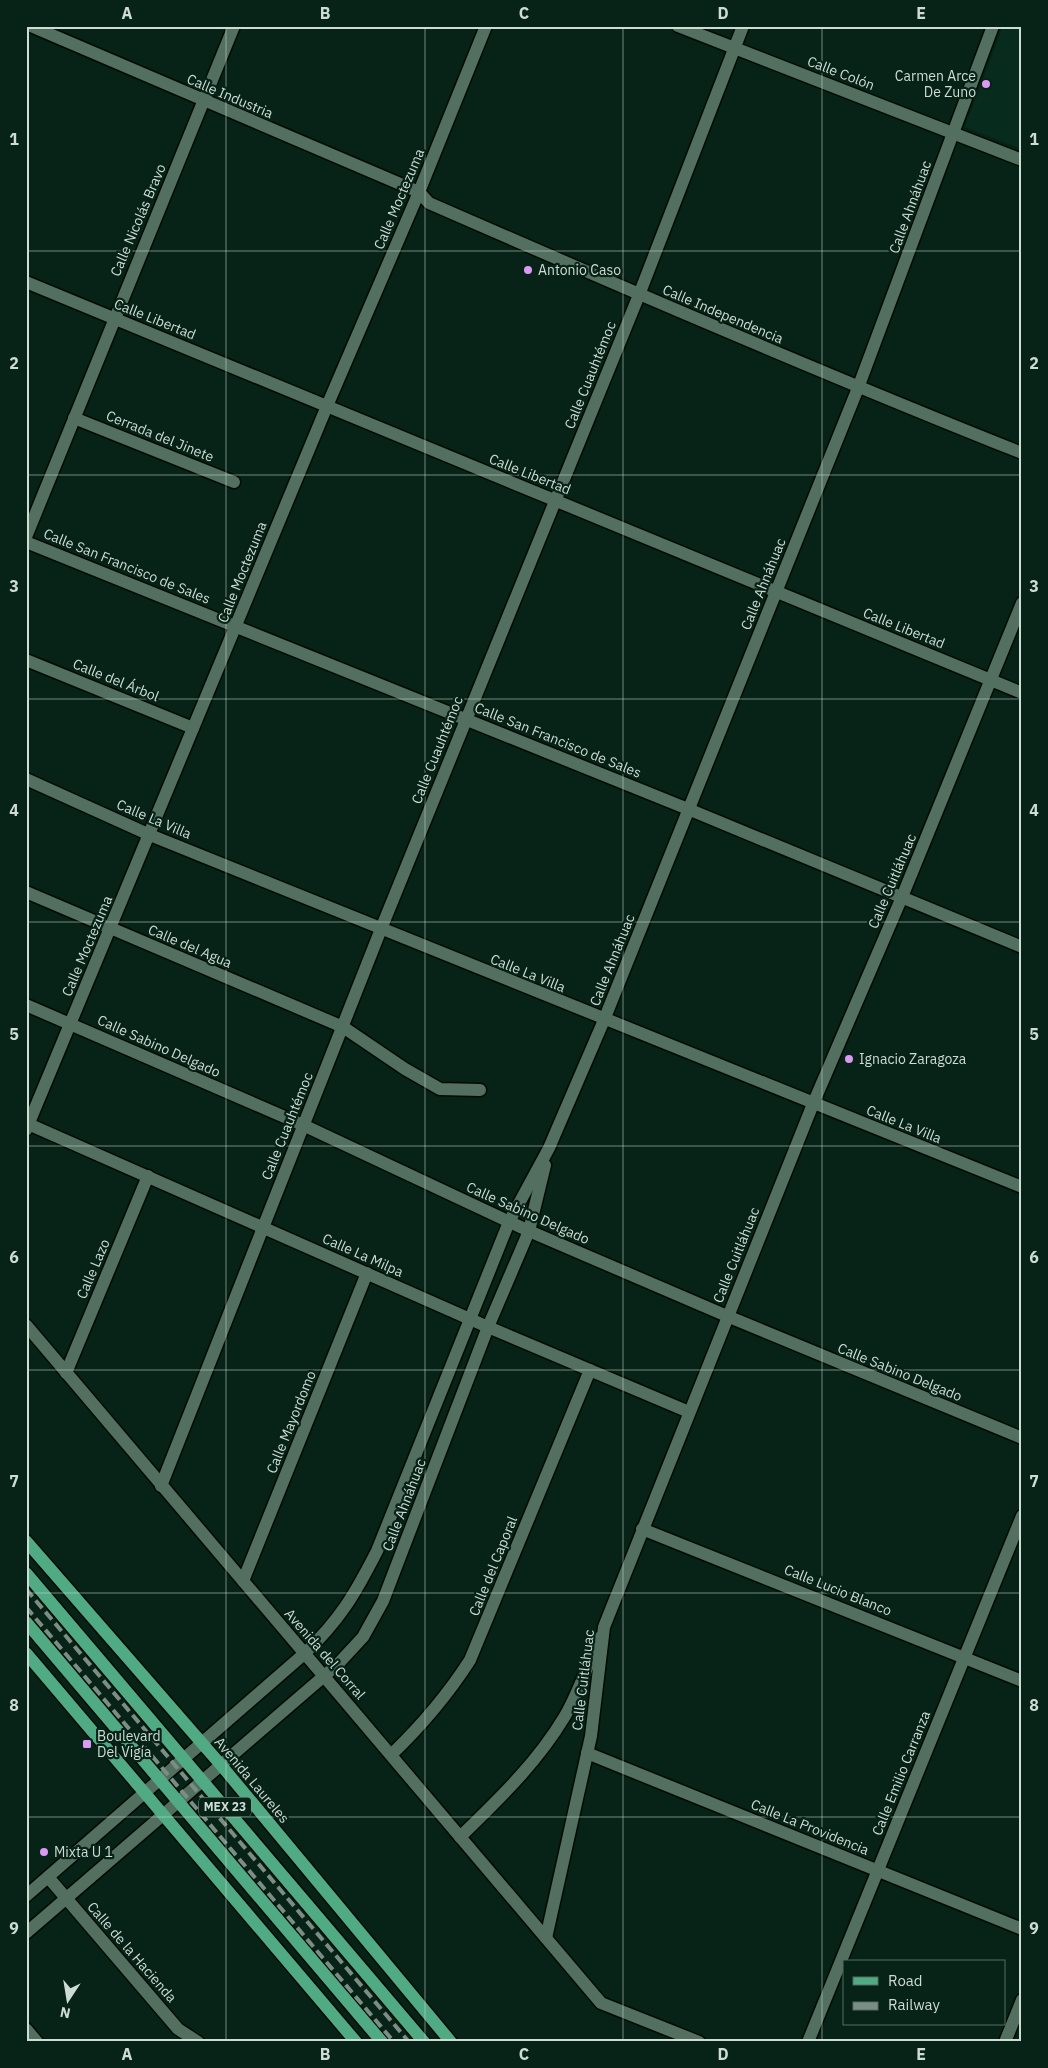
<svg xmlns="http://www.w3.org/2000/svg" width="1048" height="2068" font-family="'IBM Plex Sans',sans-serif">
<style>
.built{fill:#072c1d}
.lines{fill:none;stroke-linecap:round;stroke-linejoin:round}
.minor-casing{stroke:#000b03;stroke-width:15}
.major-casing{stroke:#000b03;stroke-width:15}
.minor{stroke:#526f60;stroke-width:12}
.major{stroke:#50aa83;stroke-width:12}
.rail{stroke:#7a8e85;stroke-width:4;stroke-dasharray:10 5;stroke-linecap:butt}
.grid{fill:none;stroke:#cddcd4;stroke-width:1;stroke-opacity:0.55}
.poi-dot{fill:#db99f5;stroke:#072217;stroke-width:2}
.labels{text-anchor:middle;stroke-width:4.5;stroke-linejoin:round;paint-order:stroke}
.shield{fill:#072217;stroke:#92a49b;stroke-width:1}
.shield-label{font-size:12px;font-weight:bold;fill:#cddcd4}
.street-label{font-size:14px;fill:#cddcd4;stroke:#072217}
.poi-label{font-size:14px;fill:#cddcd4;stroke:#072217;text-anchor:start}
.neatline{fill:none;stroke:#cddcd4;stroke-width:2}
.grid-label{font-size:16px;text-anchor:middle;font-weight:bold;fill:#cddcd4}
</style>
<rect width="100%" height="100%" fill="#072217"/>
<!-- built -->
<polygon class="built" points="1003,26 1022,26 1022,149 965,127"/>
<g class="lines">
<defs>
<g id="minor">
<path d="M31,26L419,192L429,203C626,289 823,374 1022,453"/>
<polyline points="678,26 1022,160"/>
<polyline points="26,282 1022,693"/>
<polyline points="74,418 234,482"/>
<polyline points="26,537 234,26"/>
<polyline points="26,542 688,809 1022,947"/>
<polyline points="26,660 193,728"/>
<polyline points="26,779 150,835 1022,1187"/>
<polyline points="26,892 343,1027 405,1069 440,1089 480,1090"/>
<polyline points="26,1005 303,1125 529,1231 727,1316 1022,1438"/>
<polyline points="26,1123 488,1327 689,1412"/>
<polyline points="26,1130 327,406 419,192 486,26"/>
<polyline points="26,1325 601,2003 699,2042"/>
<polyline points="66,1373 148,1176"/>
<polyline points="161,1486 381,929 639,295 743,26"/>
<polyline points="642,1529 1022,1681"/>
<polyline points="243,1581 367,1273"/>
<polyline points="587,1753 1022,1929"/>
<path d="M392,1754C422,1725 447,1696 470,1660L590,1370"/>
<path d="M460,1837C499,1799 537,1763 565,1716C579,1692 588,1664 599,1638"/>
<polyline points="48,1877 178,2029 198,2042"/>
<path d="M26,1896L304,1654C340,1620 355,1594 377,1551L509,1222L549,1148L604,1020L858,388L993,26"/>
<polyline points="26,1933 338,1664 363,1637 383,1601 488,1327 529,1231 545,1165"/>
<polyline points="546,1938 591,1736 604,1627 813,1104 902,897 1022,603"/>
<polyline points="26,2029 37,2042"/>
<polyline points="808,2042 1022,1516"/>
<polyline points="1005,2042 1022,2000"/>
</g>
<g id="major">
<polyline points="26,1541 221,1765 451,2042"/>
<polyline points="26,1573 424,2042"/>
<polyline points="26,1622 382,2042"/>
<polyline points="26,1653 356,2042"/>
</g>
</defs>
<!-- minor casing -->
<use href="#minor" class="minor-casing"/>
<!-- major casing -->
<use href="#major" class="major-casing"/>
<!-- minor -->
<use href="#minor" class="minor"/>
<!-- major -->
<use href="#major" class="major"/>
<!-- rail -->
<g class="rail">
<polyline points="26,1589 409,2042"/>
<polyline points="26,1607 394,2042"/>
</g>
</g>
<!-- grid -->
<path class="grid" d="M226,26V2042M425,26V2042M623,26V2042M822,26V2042M26,251H1022M26,475H1022M26,699H1022M26,922H1022M26,1146H1022M26,1370H1022M26,1593H1022M26,1817H1022"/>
<!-- markers -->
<g class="poi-dot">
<circle cx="986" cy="84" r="5"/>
<circle cx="528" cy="270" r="5"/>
<circle cx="849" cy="1059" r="5"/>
<rect x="82" y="1739" width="10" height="10" rx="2.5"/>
<circle cx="44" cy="1852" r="5"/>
</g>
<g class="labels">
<!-- shield labels -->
<rect class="shield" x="199" y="1797.5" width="52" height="19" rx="4"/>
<g class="shield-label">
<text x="225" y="1811">MEX 23</text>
</g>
<!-- street labels -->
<g class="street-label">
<text transform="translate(841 73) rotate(21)" y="5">Calle Colón</text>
<text transform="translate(230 96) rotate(23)" y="5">Calle Industria</text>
<text transform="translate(399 199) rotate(-67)" y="5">Calle Moctezuma</text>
<text transform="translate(910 207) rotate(-70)" y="5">Calle Ahnáhuac</text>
<text transform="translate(138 220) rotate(-67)" y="5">Calle Nicolás Bravo</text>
<text transform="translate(723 314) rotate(23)" y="5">Calle Independencia</text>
<text transform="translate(155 319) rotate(22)" y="5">Calle Libertad</text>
<text transform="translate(590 375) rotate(-68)" y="5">Calle Cuauhtémoc</text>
<text transform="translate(160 436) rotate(22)" y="5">Cerrada del Jinete</text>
<text transform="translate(530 474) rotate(22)" y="5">Calle Libertad</text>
<text transform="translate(127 566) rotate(22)" y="5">Calle San Francisco de Sales</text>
<text transform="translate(242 572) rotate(-68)" y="5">Calle Moctezuma</text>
<text transform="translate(763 584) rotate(-68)" y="5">Calle Ahnáhuac</text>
<text transform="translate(904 628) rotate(22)" y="5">Calle Libertad</text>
<text transform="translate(116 680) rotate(22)" y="5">Calle del Árbol</text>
<text transform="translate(558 740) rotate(22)" y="5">Calle San Francisco de Sales</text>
<text transform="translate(437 750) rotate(-68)" y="5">Calle Cuauhtémoc</text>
<text transform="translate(154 819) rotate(23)" y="5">Calle La Villa</text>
<text transform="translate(892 881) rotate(-67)" y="5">Calle Cuitláhuac</text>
<text transform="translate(87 946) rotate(-67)" y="5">Calle Moctezuma</text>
<text transform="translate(190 946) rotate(23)" y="5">Calle del Agua</text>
<text transform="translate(612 960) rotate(-68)" y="5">Calle Ahnáhuac</text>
<text transform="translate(528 973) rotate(22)" y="5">Calle La Villa</text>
<text transform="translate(159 1046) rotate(24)" y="5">Calle Sabino Delgado</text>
<text transform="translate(904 1124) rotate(22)" y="5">Calle La Villa</text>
<text transform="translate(287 1126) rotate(-68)" y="5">Calle Cuauhtémoc</text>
<text transform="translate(528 1213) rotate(24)" y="5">Calle Sabino Delgado</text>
<text transform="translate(363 1255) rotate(24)" y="5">Calle La Milpa</text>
<text transform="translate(736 1255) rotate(-68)" y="5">Calle Cuitláhuac</text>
<text transform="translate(93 1269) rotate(-67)" y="5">Calle Lazo</text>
<text transform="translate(900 1372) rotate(22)" y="5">Calle Sabino Delgado</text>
<text transform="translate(291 1422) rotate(-68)" y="5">Calle Mayordomo</text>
<text transform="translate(404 1505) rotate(-69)" y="5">Calle Ahnáhuac</text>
<text transform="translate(493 1566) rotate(-68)" y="5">Calle del Caporal</text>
<text transform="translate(838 1590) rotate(22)" y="5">Calle Lucio Blanco</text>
<text transform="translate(325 1654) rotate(49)" y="5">Avenida del Corral</text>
<text transform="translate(583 1680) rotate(-83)" y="5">Calle Cuitláhuac</text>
<text transform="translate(901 1773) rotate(-68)" y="5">Calle Emilio Carranza</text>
<text transform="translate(252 1780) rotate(50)" y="5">Avenida Laureles</text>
<text transform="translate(810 1827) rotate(22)" y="5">Calle La Providencia</text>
<text transform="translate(132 1952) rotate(49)" y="5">Calle de la Hacienda</text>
</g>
<!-- poi labels -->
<g class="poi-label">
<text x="976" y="81" text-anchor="end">Carmen Arce<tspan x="976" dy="16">De Zuno</tspan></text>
<text x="538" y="275">Antonio Caso</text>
<text x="859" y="1064">Ignacio Zaragoza</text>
<text x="97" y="1741">Boulevard<tspan x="97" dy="16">Del Vigía</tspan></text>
<text x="54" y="1857">Mixta U 1</text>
</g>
</g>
<!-- border -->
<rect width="1048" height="2068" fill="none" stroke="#072217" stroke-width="55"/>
<!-- legend -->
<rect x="843" y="1960" width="162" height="65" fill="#072217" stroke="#566c63"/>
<rect x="853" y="1977" width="25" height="8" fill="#50aa83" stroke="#566c63"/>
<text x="888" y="1986" font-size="15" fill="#cddcd4">Road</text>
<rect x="853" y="2002" width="25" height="8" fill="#7a8e85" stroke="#566c63"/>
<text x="888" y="2010" font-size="15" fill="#cddcd4">Railway</text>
<!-- north arrow -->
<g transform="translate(68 2000) rotate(192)" stroke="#072217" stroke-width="4" paint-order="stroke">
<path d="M0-4L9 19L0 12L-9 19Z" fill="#cddcd4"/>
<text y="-8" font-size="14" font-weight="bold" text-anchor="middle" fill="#cddcd4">N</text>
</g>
<rect x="28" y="28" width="992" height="2012" class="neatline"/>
<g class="grid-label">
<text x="127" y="19">A</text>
<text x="325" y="19">B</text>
<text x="524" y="19">C</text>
<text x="723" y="19">D</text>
<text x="921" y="19">E</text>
<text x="14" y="145">1</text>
<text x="1034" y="145">1</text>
<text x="14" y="369">2</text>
<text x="1034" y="369">2</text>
<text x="14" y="592">3</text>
<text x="1034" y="592">3</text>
<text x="14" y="816">4</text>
<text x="1034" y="816">4</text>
<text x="14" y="1040">5</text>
<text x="1034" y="1040">5</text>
<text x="14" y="1263">6</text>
<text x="1034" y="1263">6</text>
<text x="14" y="1487">7</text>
<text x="1034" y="1487">7</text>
<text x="14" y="1711">8</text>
<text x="1034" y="1711">8</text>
<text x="14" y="1934">9</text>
<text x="1034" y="1934">9</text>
<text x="127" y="2060">A</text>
<text x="325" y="2060">B</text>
<text x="524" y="2060">C</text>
<text x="723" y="2060">D</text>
<text x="921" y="2060">E</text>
</g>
</svg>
